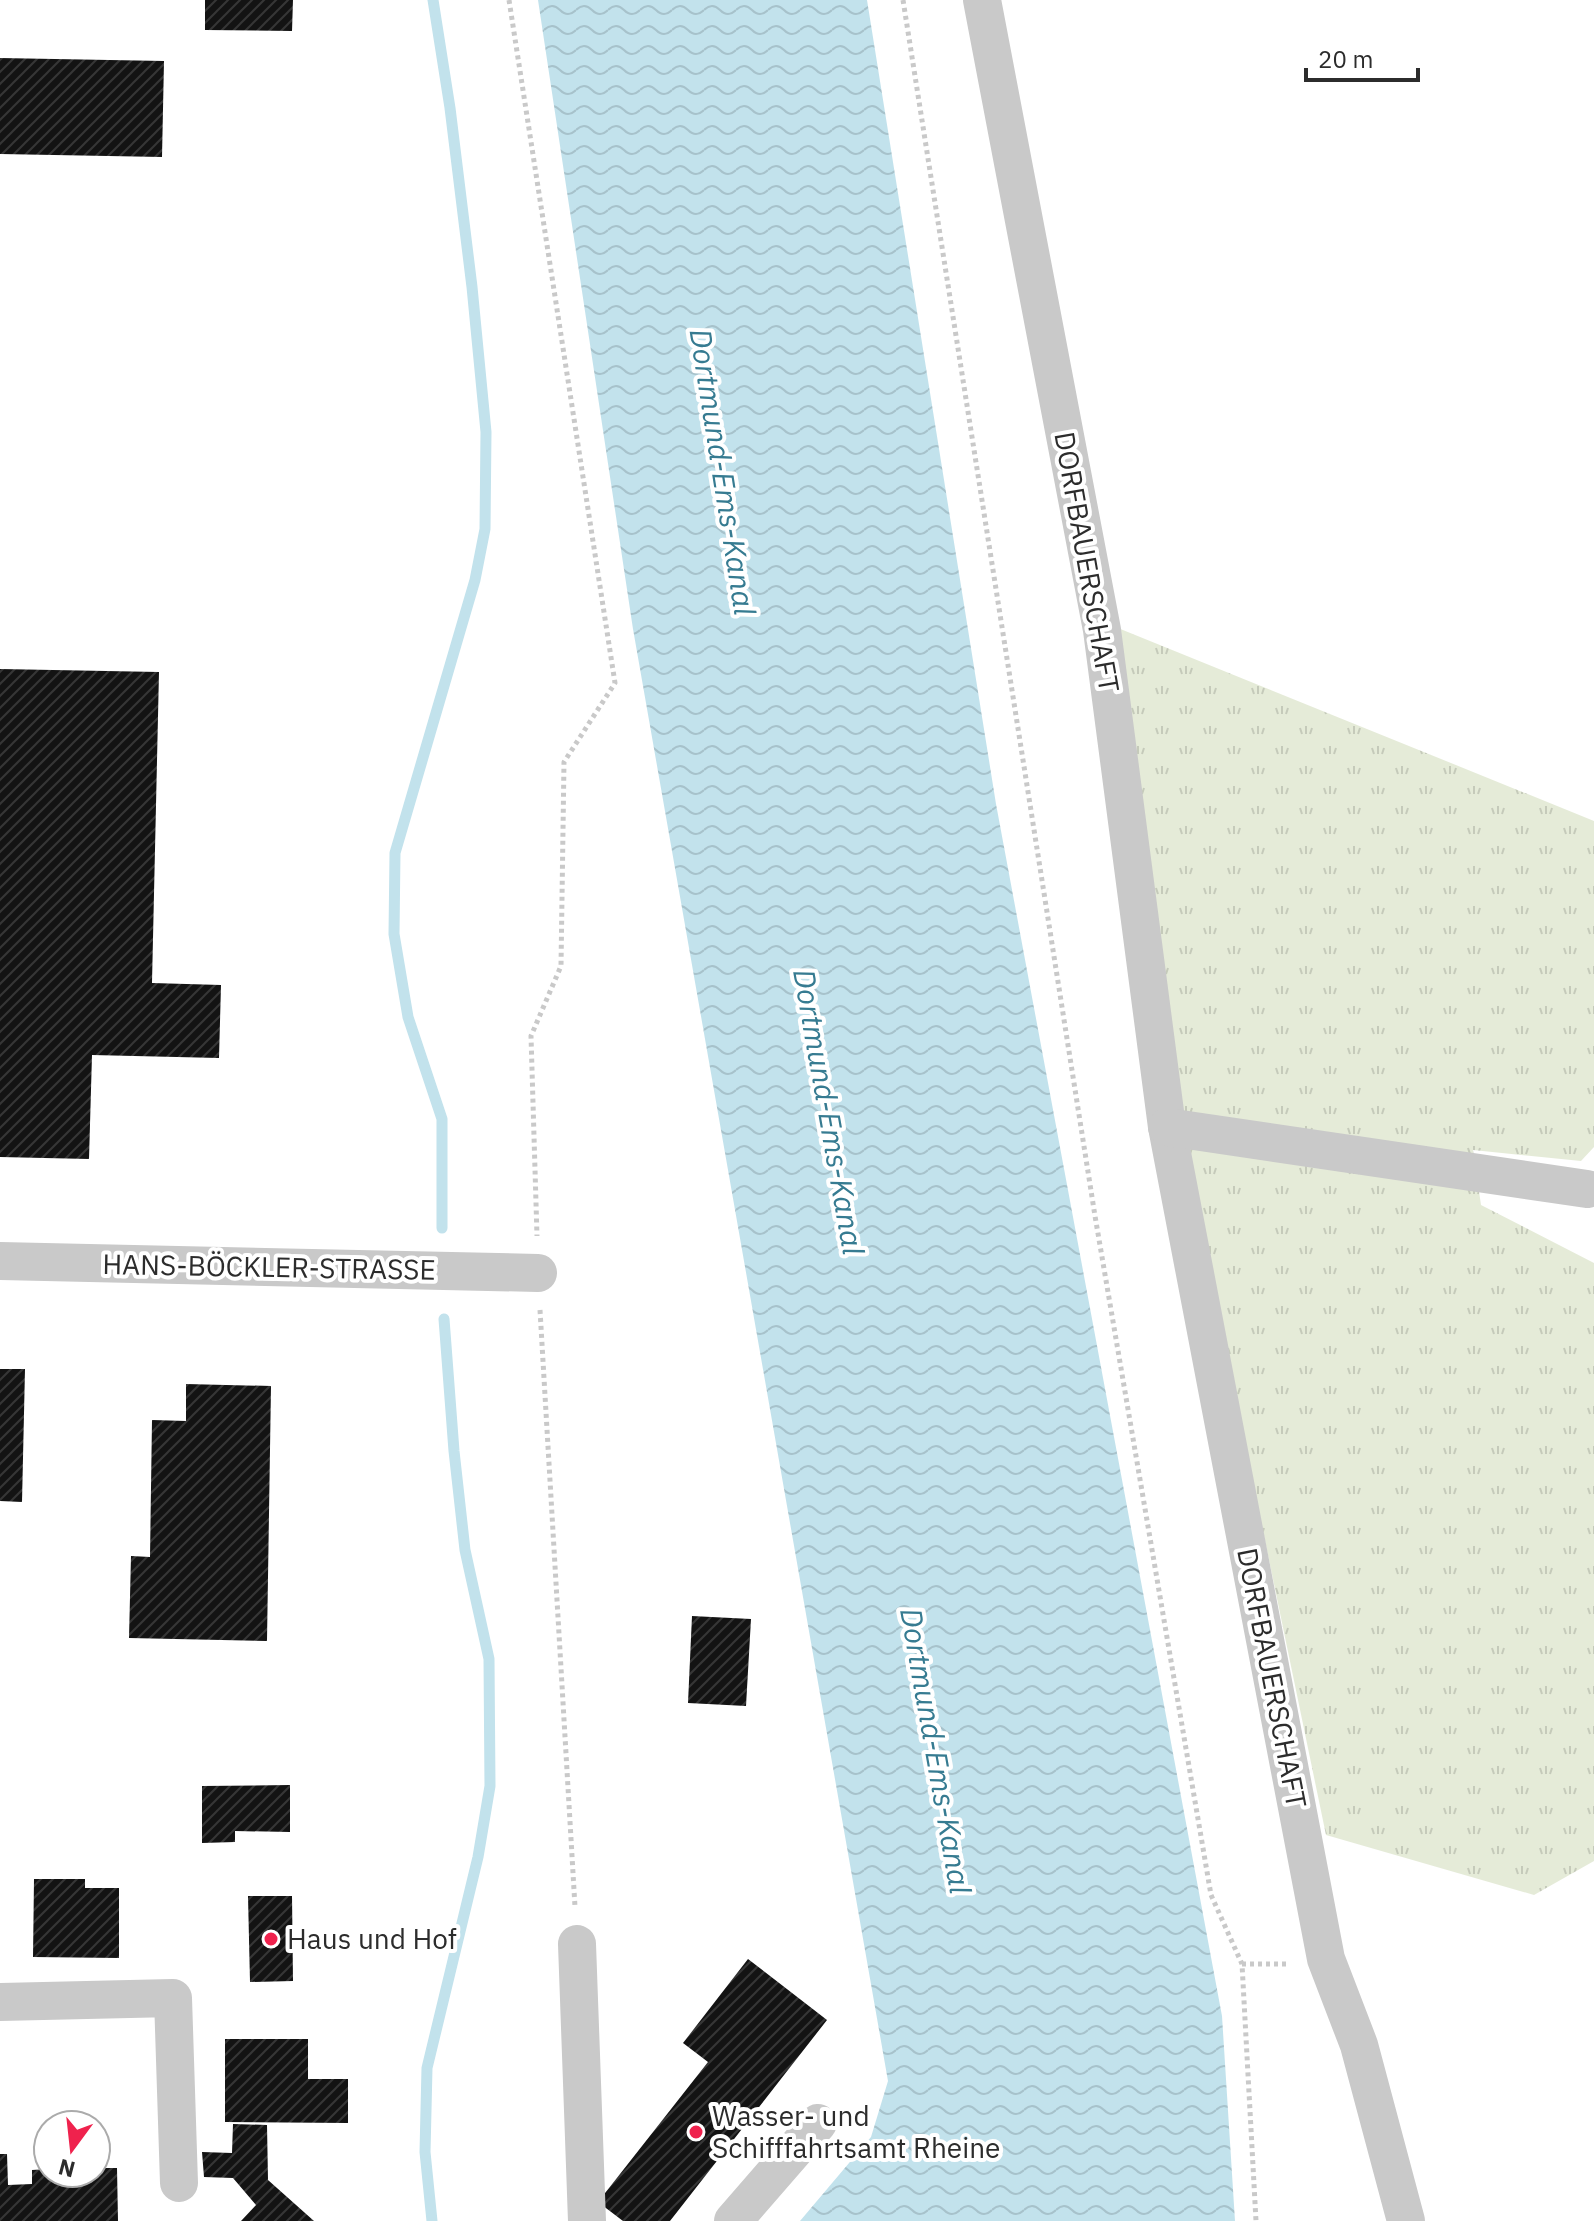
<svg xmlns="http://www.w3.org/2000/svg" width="1594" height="2221" font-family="'IBM Plex Sans',sans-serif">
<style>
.grass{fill:url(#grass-tufts)}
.water{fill:url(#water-waves)}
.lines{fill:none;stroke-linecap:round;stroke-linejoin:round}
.stream{stroke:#c2e2ec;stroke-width:11}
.building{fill:url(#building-hatch)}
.path{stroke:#c9c9c9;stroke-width:5;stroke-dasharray:4 4;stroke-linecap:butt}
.minor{stroke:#c9c9c9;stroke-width:38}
.poi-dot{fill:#ef224d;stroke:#fff;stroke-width:3}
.labels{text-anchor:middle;stroke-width:8;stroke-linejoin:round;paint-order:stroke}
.street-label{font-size:28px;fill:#2c2c2c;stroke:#fff}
.poi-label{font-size:28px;fill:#2c2c2c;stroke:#fff;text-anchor:start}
.water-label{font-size:30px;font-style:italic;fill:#367b91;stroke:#fff}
</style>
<defs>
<pattern id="grass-tufts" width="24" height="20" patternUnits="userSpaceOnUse" patternTransform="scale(2)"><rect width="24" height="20" fill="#e5ebd8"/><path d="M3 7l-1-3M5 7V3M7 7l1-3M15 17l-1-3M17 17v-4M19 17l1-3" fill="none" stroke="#c5caba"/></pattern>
<pattern id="water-waves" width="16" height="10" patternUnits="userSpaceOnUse" patternTransform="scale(2)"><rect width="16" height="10" fill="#c2e2ec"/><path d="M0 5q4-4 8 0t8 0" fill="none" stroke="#a7c2cb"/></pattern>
<pattern id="building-hatch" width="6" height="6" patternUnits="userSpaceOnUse" patternTransform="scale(2)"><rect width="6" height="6" fill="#131313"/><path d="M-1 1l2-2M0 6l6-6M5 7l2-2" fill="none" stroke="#363636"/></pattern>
</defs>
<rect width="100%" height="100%" fill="#fff"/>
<!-- grass -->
<polygon class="grass" points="1113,626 1594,821 1594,1147 1581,1161 1473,1150 1481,1205 1594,1263 1594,1861 1534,1895 1326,1835 1177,1116"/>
<!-- water -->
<polygon class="water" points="538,0 867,0 996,804 1222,2016 1235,2221 800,2221 871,2137 888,2081 633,629"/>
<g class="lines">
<!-- stream -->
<g class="stream">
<polyline points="433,0 450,108 472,287 486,432 485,529 475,580 395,853 394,934 408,1017 442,1119 442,1228"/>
<polyline points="432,2221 425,2152 427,2068 478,1857 490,1786 489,1659 465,1550 454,1451 444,1319"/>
</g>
</g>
<!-- building -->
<g class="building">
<polygon points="205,0 293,0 292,31 205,30"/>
<polygon points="0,58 164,61 162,157 0,154"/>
<polygon points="0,669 159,672 152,983 221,985 219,1058 92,1055 89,1159 0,1157"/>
<polygon points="0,1369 25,1369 22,1502 0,1501"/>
<polygon points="186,1384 271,1386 267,1641 129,1638 131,1556 150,1557 152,1420 186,1421"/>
<polygon points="692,1616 751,1619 746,1706 688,1703"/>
<polygon points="290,1785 290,1832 235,1831 235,1842 202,1843 202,1786"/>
<polygon points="34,1879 85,1879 85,1888 119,1888 119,1958 33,1957"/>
<polygon points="248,1896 292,1896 293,1981 250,1982"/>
<polygon points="748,1959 827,2020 670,2221 623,2221 598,2202 708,2062 683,2043"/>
<polygon points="225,2039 308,2039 308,2079 348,2079 348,2123 225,2122"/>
<polygon points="233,2124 267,2125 268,2180 314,2221 241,2221 256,2205 233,2178 204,2177 202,2152 232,2153"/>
<polygon points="0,2154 7,2154 8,2185 32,2184 32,2170 48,2169 48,2173 96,2173 96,2168 117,2168 118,2221 0,2221"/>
</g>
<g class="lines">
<!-- path -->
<g class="path">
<polyline points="509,0 615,683 564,762 561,966 531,1036 537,1236"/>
<polyline points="903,0 1095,1216 1211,1895 1242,1964 1256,2221"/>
<polyline points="540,1310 575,1907"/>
<polyline points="1242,1964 1290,1964"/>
</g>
<!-- minor -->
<g class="minor">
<polyline points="982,0 1102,630 1167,1127 1326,1959 1359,2045 1406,2221"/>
<polyline points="1167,1127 1587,1189"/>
<polyline points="0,1261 538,1273"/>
<polyline points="577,1944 587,2221"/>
<polyline points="0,2002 173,1998 179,2183"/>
<polyline points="733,2221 818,2123"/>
</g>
</g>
<!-- markers -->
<g class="poi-dot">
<circle cx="271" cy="1939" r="8"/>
<circle cx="696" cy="2132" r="8"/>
</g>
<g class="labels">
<!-- street labels -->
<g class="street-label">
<text transform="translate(1087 562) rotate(80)" y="10">DORFBAUERSCHAFT</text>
<text transform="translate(269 1267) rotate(1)" y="10">HANS-BÖCKLER-STRASSE</text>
<text transform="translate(1272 1678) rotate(79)" y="10">DORFBAUERSCHAFT</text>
</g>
<!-- poi labels -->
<g class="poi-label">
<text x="287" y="1949">Haus und Hof</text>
<text x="712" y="2126">Wasser- und<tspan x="712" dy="32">Schifffahrtsamt Rheine</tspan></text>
</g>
<!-- water labels -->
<g class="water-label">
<text transform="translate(722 472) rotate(81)" y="10">Dortmund-Ems-Kanal</text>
<text transform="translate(828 1112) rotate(80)" y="10">Dortmund-Ems-Kanal</text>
<text transform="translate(935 1751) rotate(80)" y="10">Dortmund-Ems-Kanal</text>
</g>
</g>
<!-- north arrow -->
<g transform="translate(72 2149) rotate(195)"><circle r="38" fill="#ffffff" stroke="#ababab" stroke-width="2"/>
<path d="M0-6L14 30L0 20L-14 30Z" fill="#ef224d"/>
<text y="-12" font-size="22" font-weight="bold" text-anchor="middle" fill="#2c2c2c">N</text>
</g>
<!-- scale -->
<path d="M1306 68v12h112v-12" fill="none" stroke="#2c2c2c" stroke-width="4"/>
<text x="1318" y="68" font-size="24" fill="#2c2c2c" stroke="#ffffff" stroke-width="6" paint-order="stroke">20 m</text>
</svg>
